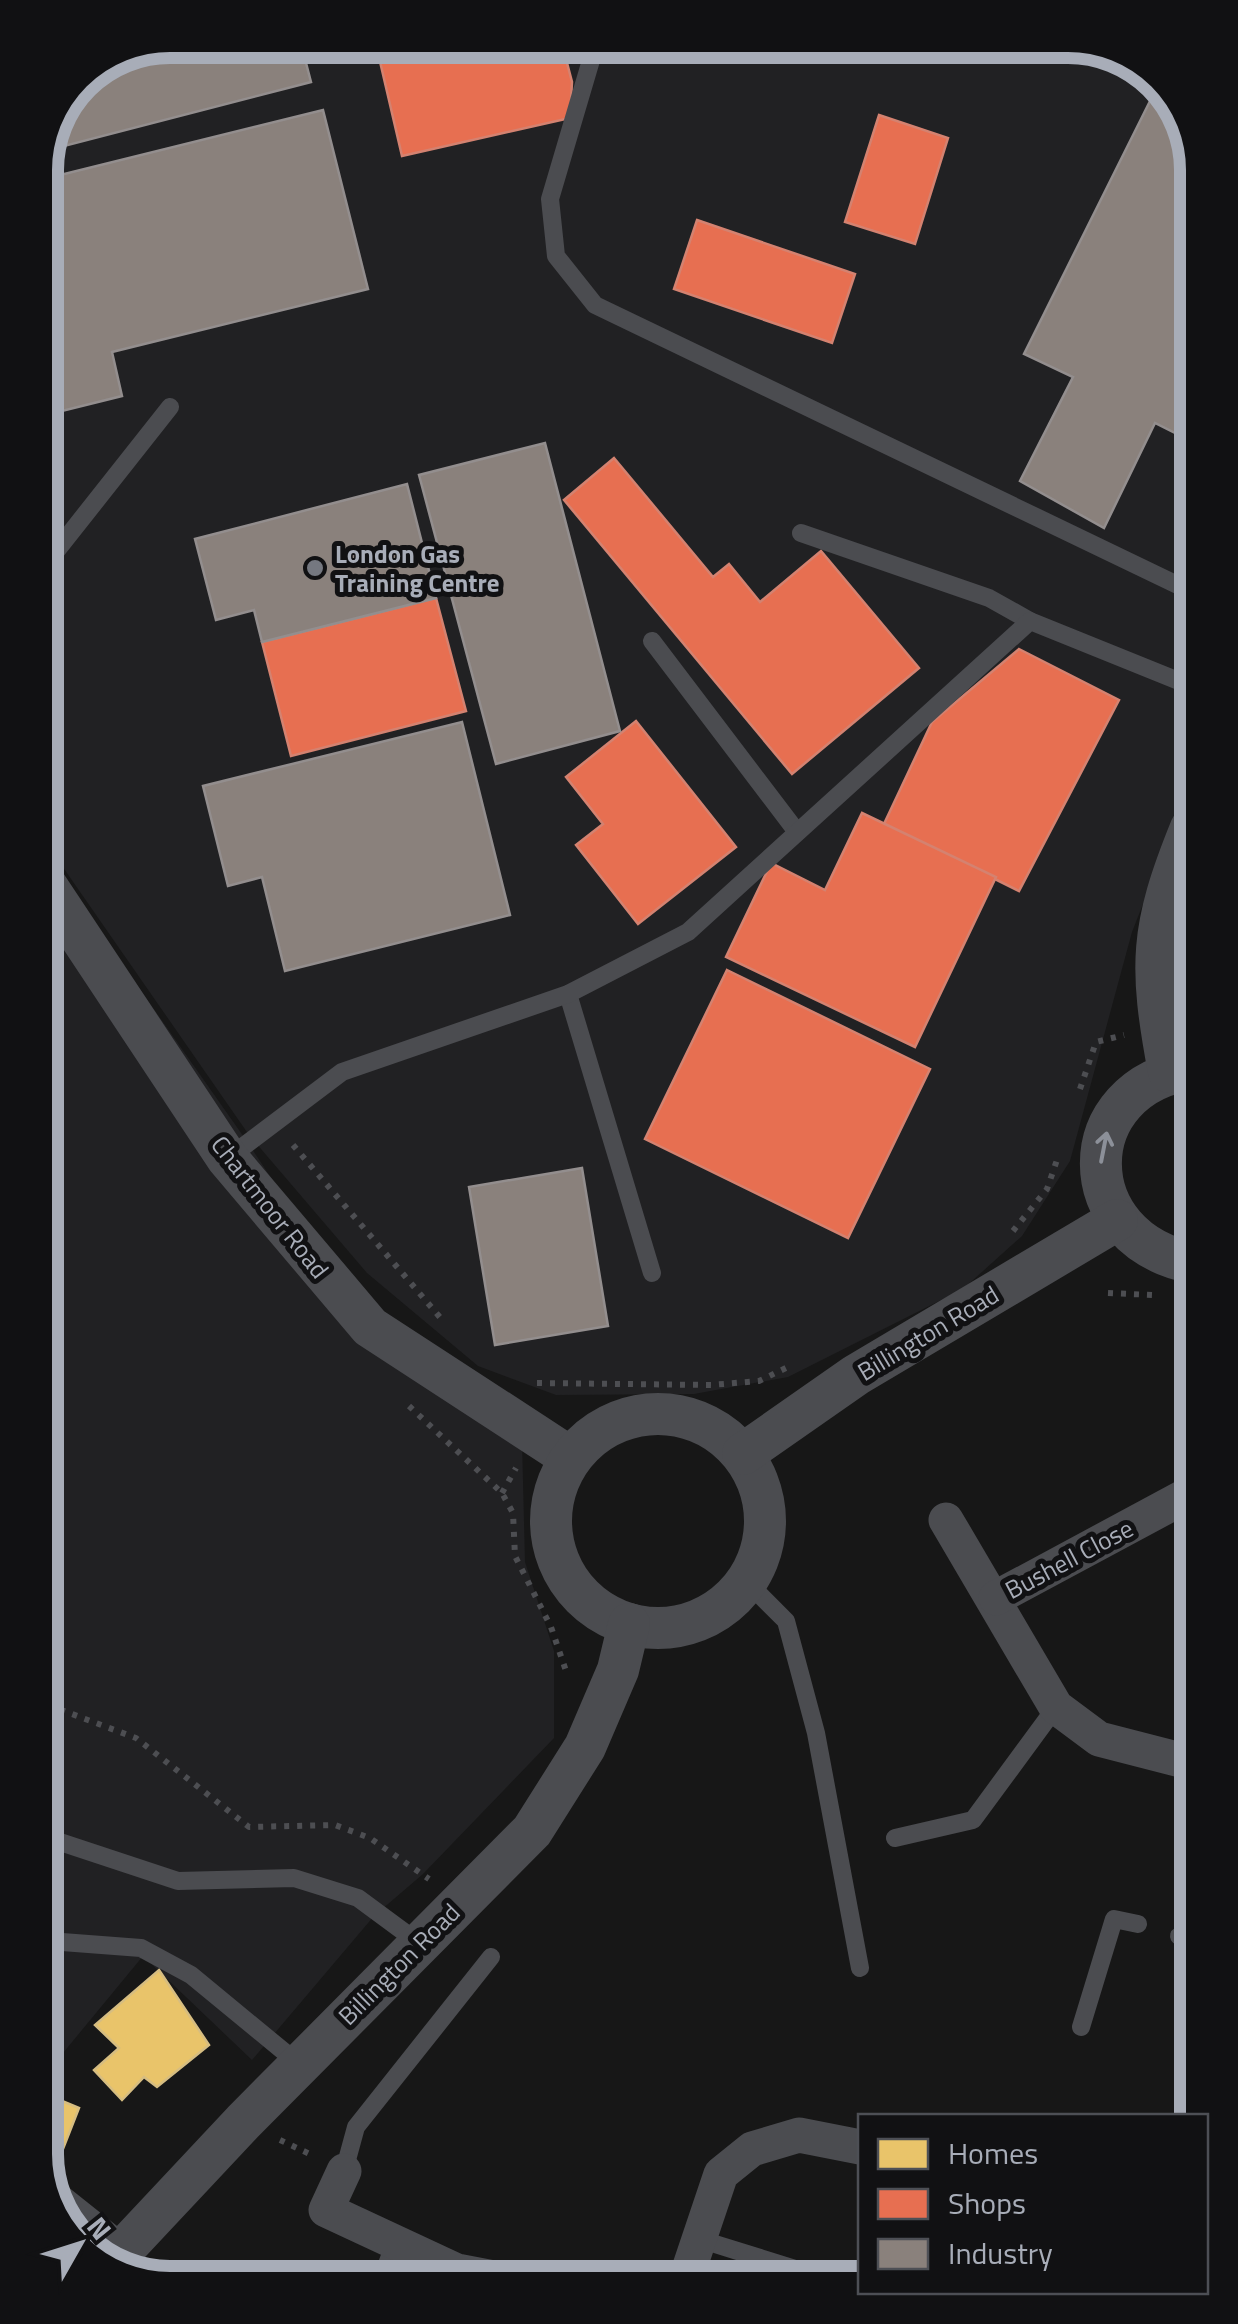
<svg xmlns="http://www.w3.org/2000/svg" width="1238" height="2324" font-family="'Titillium Web',sans-serif">
<style>
.built{fill:#212123}
.homes{fill:#e9c46a;stroke:#d6bd81;stroke-width:2.5}
.shops{fill:#e76f51;stroke:#d48270;stroke-width:2.5}
.industry{fill:#8a817c;stroke:#938e8e;stroke-width:2.5}
.lines{fill:none;stroke-linecap:round;stroke-linejoin:round}
.path{stroke:#4d4e52;stroke-width:6;stroke-dasharray:5 8;stroke-linecap:butt}
.service{stroke:#4b4c50;stroke-width:18}
.minor{stroke:#4b4c50;stroke-width:35}
.tertiary{stroke:#4b4c50;stroke-width:42}
.oneway{stroke:#8c9099}
.poi-dot{fill:#757880;stroke:#111113;stroke-width:4}
.labels{text-anchor:middle;stroke-width:10;stroke-linejoin:round;paint-order:stroke}
.poi-label{font-size:25px;font-weight:bold;fill:#a8adb8;stroke:#111113;text-anchor:start}
.street-label{font-size:25px;fill:#a8adb8;stroke:#111113}
.rim{fill:none;stroke:#a8adb8;stroke-width:12}
</style>
<rect width="100%" height="100%" fill="#171717"/>
<!-- built -->
<g class="built">
<polygon points="170,40 1077,40 1147,66 1188,120 1191,782 1132,932 1070,1161 1022,1236 963,1289 788,1377 694,1394 556,1395 478,1366 367,1273 249,1135 44,840 40,162 78,78"/>
<polygon points="44,853 246,1140 370,1327 522,1441 525,1562 554,1651 554,1738 423,1874 374,1916 252,2060 143,1956 49,2070"/>
</g>
<!-- homes -->
<g class="homes">
<polygon points="159,1970 209,2045 157,2087 144,2077 122,2100 94,2070 119,2048 95,2025"/>
<polygon points="50,2096 79,2108 63,2149 50,2144"/>
</g>
<!-- shops -->
<g class="shops">
<polygon points="375,40 561,40 572,82 570,118 402,156"/>
<polygon points="879,115 948,138 915,244 845,222"/>
<polygon points="697,220 855,274 832,343 674,289"/>
<polygon points="614,458 713,577 729,564 760,602 821,551 919,668 792,774 564,500"/>
<polygon points="436,598 466,711 291,756 262,642"/>
<polygon points="1019,649 1119,700 1019,891 884,824 932,722"/>
<polygon points="636,721 736,847 638,924 576,845 603,824 566,777"/>
<polygon points="862,813 996,877 915,1047 726,957 771,863 825,890"/>
<polygon points="727,970 930,1069 848,1238 645,1139"/>
</g>
<!-- industry -->
<g class="industry">
<polygon points="170,40 300,40 311,82 45,151 78,78"/>
<polygon points="1159,83 1188,120 1189,440 1155,423 1104,528 1020,481 1073,377 1024,354"/>
<polygon points="323,110 368,289 112,352 122,396 42,416 40,180"/>
<polygon points="545,443 620,731 496,764 419,475"/>
<polygon points="407,484 436,598 262,642 254,610 216,620 195,539"/>
<polygon points="462,722 510,915 285,971 262,877 228,886 203,786"/>
<polygon points="582,1168 608,1326 495,1345 469,1187"/>
</g>
<g class="lines">
<!-- path -->
<g class="path">
<polyline points="1080,1089 1096,1042 1124,1035"/>
<polyline points="293,1145 444,1322"/>
<polyline points="1013,1231 1047,1189 1058,1157"/>
<polyline points="1108,1293 1153,1295"/>
<polyline points="537,1383 711,1385 759,1381 790,1366"/>
<polyline points="409,1406 502,1493 513,1513 515,1556 551,1627 566,1671"/>
<polyline points="502,1493 516,1468"/>
<polyline points="48,1705 136,1738 249,1827 335,1825 370,1838 429,1879"/>
<polyline points="280,2140 314,2156"/>
</g>
<!-- service -->
<g class="service">
<polyline points="597,40 550,199 556,256 595,305 1190,591"/>
<polyline points="801,533 989,598 1030,621"/>
<polyline points="42,569 170,407"/>
<polyline points="652,641 797,832"/>
<polyline points="568,994 652,1273"/>
<polyline points="228,1158 342,1072 568,994 688,932 1030,621 1191,686"/>
<polyline points="748,1583 786,1621 816,1733 860,1968"/>
<polyline points="48,1838 178,1881 294,1878 358,1898 419,1943"/>
<polyline points="895,1838 973,1820 1056,1707"/>
<polyline points="1179,1936 1197,1941"/>
<polyline points="49,1941 141,1948 191,1975 299,2064"/>
<polyline points="1081,2027 1114,1919 1138,1924"/>
<polyline points="344,2171 356,2127 491,1957"/>
<polyline points="699,2239 821,2277"/>
<polyline points="381,2281 395,2242"/>
</g>
<!-- minor -->
<g class="minor">
<polyline points="946,1520 1056,1707 1099,1739 1196,1764"/>
<polyline points="996,1598 1195,1491"/>
<polyline points="344,2171 326,2210 457,2271 504,2280"/>
<polyline points="50,2195 119,2250"/>
<polyline points="686,2278 721,2174 752,2149 799,2135 860,2147"/>
</g>
<!-- tertiary -->
<g class="tertiary">
<polyline points="44,882 227,1158 370,1327 571,1458"/>
<path d="M1193,1069C1070,1086 1070,1240 1194,1263"/>
<path d="M1169,1072C1149,965 1150,929 1191,828"/>
<circle cx="658" cy="1521" r="107"/>
<polyline points="743,1454 856,1375 1117,1220"/>
<polyline points="108,2266 243,2122 532,1831 585,1747 618,1670 629,1624"/>
</g>
</g>
<!-- one-way arrows -->
<defs><path id="oneway-shaft" d="M-6 0H5M1.5-3L5.5 0L1.5 3" fill="none" stroke-width="1.6" stroke-linecap="round" stroke-linejoin="round" transform="scale(2.5)"/></defs>
<use class="oneway" href="#oneway-shaft" transform="translate(1104 1147) rotate(-79)"/>
<!-- markers -->
<circle class="poi-dot" cx="315" cy="568" r="10"/>
<g class="labels">
<!-- poi labels -->
<g class="poi-label">
<text x="335" y="563">London Gas<tspan x="335" dy="29">Training Centre</tspan></text>
</g>
<!-- street labels -->
<g class="street-label">
<text transform="translate(270 1207) rotate(52)" y="9">Chartmoor Road</text>
<text transform="translate(928 1333) rotate(-31)" y="9">Billington Road</text>
<text transform="translate(1069 1559) rotate(-28)" y="9">Bushell Close</text>
<text transform="translate(399 1964) rotate(-45)" y="9">Billington Road</text>
</g>
</g>
<!-- crop -->
<path d="M0 0H1238V2324H0ZM170 58H1068A112 112 0 0 1 1180 170V2154A112 112 0 0 1 1068 2266H170A112 112 0 0 1 58 2154V170A112 112 0 0 1 170 58Z" fill="#111113" fill-rule="evenodd"/>
<path class="rim" d="M170 58H1068A112 112 0 0 1 1180 170V2154A112 112 0 0 1 1068 2266H170A112 112 0 0 1 58 2154V170A112 112 0 0 1 170 58Z"/>
<!-- legend -->
<rect x="858" y="2114" width="350" height="180" fill="#111113" stroke="#4d4f55" stroke-width="2.5"/>
<rect x="878" y="2139" width="50" height="30" fill="#e9c46a" stroke="#4d4f55" stroke-width="2.5"/>
<text x="948" y="2164" font-size="30" fill="#a8adb8">Homes</text>
<rect x="878" y="2189" width="50" height="30" fill="#e76f51" stroke="#4d4f55" stroke-width="2.5"/>
<text x="948" y="2214" font-size="30" fill="#a8adb8">Shops</text>
<rect x="878" y="2239" width="50" height="30" fill="#8a817c" stroke="#4d4f55" stroke-width="2.5"/>
<text x="948" y="2264" font-size="30" fill="#a8adb8">Industry</text>
<!-- north arrow -->
<g transform="translate(80 2244) rotate(51)" stroke="#111113" stroke-width="8" paint-order="stroke">
<path d="M0-8L18 38L0 25L-18 38Z" fill="#a8adb8"/>
<text y="-15" font-size="28" font-weight="bold" text-anchor="middle" fill="#a8adb8">N</text>
</g>
</svg>
